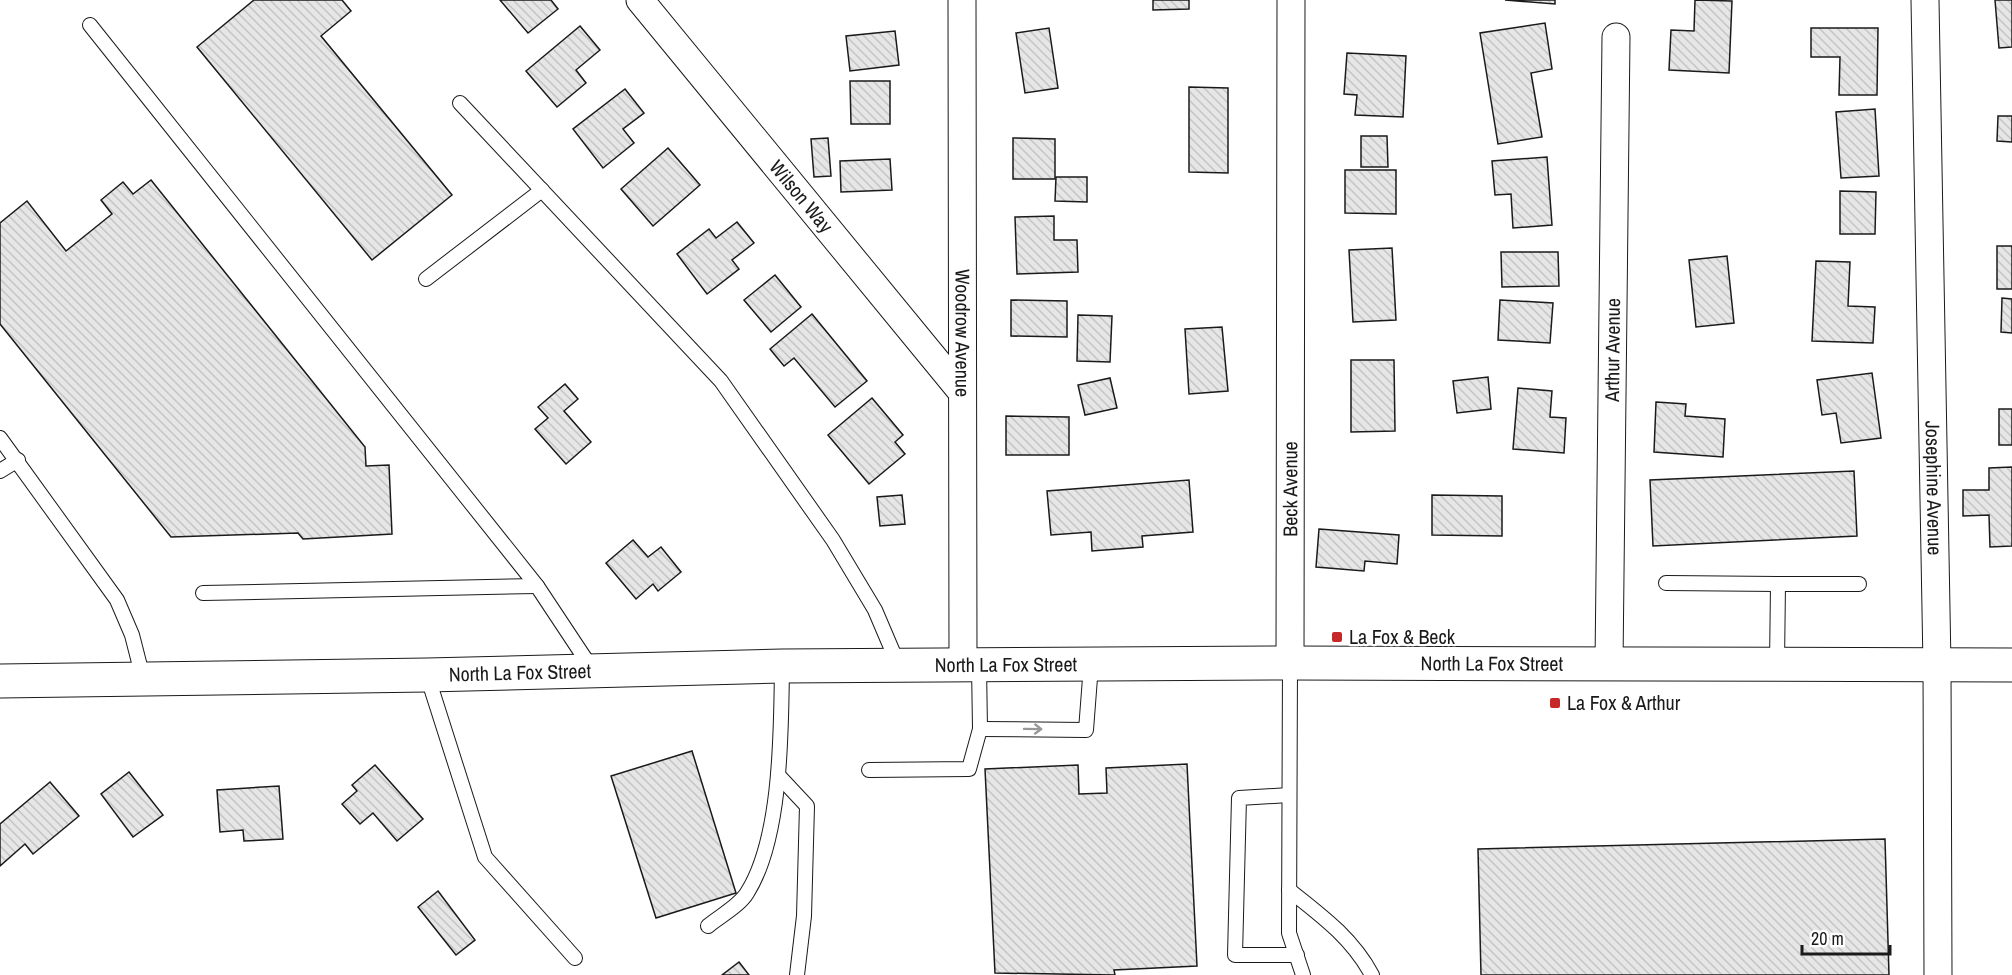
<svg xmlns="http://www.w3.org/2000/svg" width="2012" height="975" font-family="'Archivo Narrow',sans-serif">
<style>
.building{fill:url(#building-back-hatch);stroke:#1a1a1a;stroke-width:1.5}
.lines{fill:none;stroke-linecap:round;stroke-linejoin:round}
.service-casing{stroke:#1a1a1a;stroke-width:16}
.minor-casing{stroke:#1a1a1a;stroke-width:29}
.primary-casing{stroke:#1a1a1a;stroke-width:35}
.service{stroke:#fff;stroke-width:14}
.minor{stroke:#fff;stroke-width:27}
.primary{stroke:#fff;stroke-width:33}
.oneway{stroke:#989898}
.poi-dot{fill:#c62828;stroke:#fff;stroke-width:2}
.labels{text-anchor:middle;stroke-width:4.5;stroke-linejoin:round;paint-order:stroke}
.street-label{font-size:20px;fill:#1a1a1a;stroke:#fff}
.poi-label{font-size:20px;fill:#1a1a1a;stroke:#fff;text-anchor:start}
</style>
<defs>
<pattern id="building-back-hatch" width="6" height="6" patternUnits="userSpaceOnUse" patternTransform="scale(1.5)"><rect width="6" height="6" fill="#e6e6e6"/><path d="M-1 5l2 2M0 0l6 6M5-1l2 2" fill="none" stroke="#c5c5c5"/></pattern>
</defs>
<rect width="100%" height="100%" fill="#fff"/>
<!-- building -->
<g class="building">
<polygon points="254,0 342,0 351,11 321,36 452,195 372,260 197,47"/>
<polygon points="500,0 551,0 558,9 528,33"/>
<polygon points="1153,0 1189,0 1189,9 1153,10"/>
<polygon points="1505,0 1555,0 1555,4"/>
<polygon points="1695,0 1732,1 1729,73 1669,70 1671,30 1694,31"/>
<polygon points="1995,0 2012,0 2012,47 1999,48"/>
<polygon points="1545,23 1552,69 1531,73 1542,137 1498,144 1480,33"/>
<polygon points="580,26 600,50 576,70 586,83 557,107 526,71"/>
<polygon points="1049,28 1058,88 1025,93 1016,33"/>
<polygon points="1811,28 1878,28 1877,95 1839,95 1840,57 1811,57"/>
<polygon points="895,31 899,65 850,71 846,36"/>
<polygon points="1347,53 1406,56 1403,117 1355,115 1357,95 1344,94"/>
<polygon points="850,81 890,81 890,124 851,124"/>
<polygon points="1189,87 1228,88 1228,173 1189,172"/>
<polygon points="625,89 644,113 623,129 634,143 603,168 573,129"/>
<polygon points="1875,109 1879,176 1841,178 1836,112"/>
<polygon points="1998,116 2012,116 2012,142 1997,141"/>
<polygon points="1361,136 1387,136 1388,167 1361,167"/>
<polygon points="828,138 831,176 814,177 811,139"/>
<polygon points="1013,138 1055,139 1055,179 1013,179"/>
<polygon points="668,148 700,185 653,226 621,189"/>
<polygon points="1547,157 1552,225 1513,228 1511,194 1495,195 1492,161"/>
<polygon points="890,159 892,190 841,192 840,161"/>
<polygon points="1345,170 1396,170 1396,214 1345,213"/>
<polygon points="1056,177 1087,177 1087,202 1055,201"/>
<polygon points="151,180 365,447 366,466 389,465 392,534 303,539 298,533 171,537 0,324 0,223 27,201 66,251 112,214 101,200 123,182 133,194"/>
<polygon points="1840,191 1876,192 1875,234 1840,234"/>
<polygon points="1054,216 1054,240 1077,240 1078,272 1017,274 1015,217"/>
<polygon points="737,222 754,243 732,260 739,269 707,294 677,254 709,229 716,238"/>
<rect x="1997" y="246" width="15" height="43"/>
<polygon points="1392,248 1396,320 1353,322 1349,250"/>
<polygon points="1501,252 1558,252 1559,286 1502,287"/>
<polygon points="1727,256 1734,323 1696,327 1689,260"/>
<polygon points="1816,261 1850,262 1848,306 1875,307 1873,343 1812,341"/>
<polygon points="775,275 801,307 771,332 744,300"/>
<polygon points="2002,298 2012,299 2012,333 2001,332"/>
<polygon points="1011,300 1067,301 1067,337 1011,336"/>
<polygon points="1500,300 1553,303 1550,343 1498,340"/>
<polygon points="812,314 867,381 835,407 794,358 784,366 770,349"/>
<polygon points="1078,315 1112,316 1110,362 1077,361"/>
<polygon points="1222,327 1228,391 1189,394 1185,329"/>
<polygon points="1351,360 1394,360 1395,431 1351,432"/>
<polygon points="1872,373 1881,438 1841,443 1836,413 1822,415 1817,380"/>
<polygon points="1488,377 1491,409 1457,413 1453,381"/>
<polygon points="1110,378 1117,408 1085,415 1078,385"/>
<polygon points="565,384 578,399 564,411 591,442 566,464 535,429 548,418 538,407"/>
<polygon points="1518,388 1552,391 1550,417 1566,418 1564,453 1513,449"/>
<polygon points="872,398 903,435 895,442 905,454 869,484 828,435"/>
<polygon points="1656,402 1686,404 1685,416 1725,419 1723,457 1654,452"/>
<rect x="1999" y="409" width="13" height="36"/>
<polygon points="1006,416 1069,417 1069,455 1006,455"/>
<polygon points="2012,467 2012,546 1990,547 1989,515 1963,516 1963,490 1989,490 1989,468"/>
<polygon points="1854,471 1857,536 1653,546 1650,480"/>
<polygon points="1189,480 1193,532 1142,536 1143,547 1092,551 1091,532 1051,535 1047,491"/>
<polygon points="902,495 905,524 880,526 877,497"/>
<polygon points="1432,495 1502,496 1502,536 1432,535"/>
<polygon points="1319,529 1399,535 1397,564 1365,561 1364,571 1316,567"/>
<polygon points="633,540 648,557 661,547 681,572 658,591 653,584 636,599 606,563"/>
<polygon points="692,751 736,893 656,918 611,776"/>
<polygon points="1187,764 1197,966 1114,970 1115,975 995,973 985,769 1078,765 1079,794 1107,793 1106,768"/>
<polygon points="375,765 423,819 397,841 373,813 360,824 342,804 357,791 352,785"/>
<polygon points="129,772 163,815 133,837 101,794"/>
<polygon points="50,782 79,816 33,854 25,844 0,866 0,824"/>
<polygon points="279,786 283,839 244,841 243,830 220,832 217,790"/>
<polygon points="1885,839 1889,975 1481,975 1478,849"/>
<polygon points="438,891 475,940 456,955 418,907"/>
<polygon points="739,962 749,975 722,975"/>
</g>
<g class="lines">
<defs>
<g id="service">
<polyline points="90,25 537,586 592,669"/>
<polyline points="460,103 721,381 833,540 875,610 898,664"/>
<polyline points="426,279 542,190"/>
<polyline points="0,438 117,600 132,635 143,678"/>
<polyline points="0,471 18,460"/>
<polyline points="1666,583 1778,584 1777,664"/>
<polyline points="1778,584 1859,584"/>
<polyline points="203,593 537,586"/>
<polyline points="1290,663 1289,933 1303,975"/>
<polyline points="427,675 485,857 575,958"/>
<polyline points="980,729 1086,730 1091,665"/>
<polyline points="869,770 969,769 980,729 979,666"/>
<polyline points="778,775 807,806 804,916 797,975"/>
<polyline points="1289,795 1239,798 1235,955 1297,955"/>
<path d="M1289,890C1322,916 1352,938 1372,975"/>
<path d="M708,926C720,916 739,906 747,893C782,838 781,730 782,666"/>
</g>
<g id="minor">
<path id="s1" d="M640,0L961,391"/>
<path id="s2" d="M962,0L963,666"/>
<path id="s3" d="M1925,0L1937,665L1938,975"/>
<path id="s4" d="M1290,663L1291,0"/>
<path id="s5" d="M1609,664L1616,37"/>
</g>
<g id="primary">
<path id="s6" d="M0,681L427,675L782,666L1290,663L2012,665"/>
</g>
</defs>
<!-- service casing -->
<use href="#service" class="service-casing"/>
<!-- minor casing -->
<use href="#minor" class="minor-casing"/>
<!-- primary casing -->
<use href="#primary" class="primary-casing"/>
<!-- service -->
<use href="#service" class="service"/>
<!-- minor -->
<use href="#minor" class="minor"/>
<!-- primary -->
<use href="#primary" class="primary"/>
</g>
<!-- one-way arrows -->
<defs><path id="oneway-shaft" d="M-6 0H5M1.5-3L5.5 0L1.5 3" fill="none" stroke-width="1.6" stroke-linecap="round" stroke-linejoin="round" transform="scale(1.5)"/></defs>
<use class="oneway" href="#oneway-shaft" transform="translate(1033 729) rotate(1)"/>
<!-- markers -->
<g class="poi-dot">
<rect x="1331" y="631" width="12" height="12" rx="3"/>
<rect x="1549" y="697" width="12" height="12" rx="3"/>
</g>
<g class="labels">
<!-- street labels -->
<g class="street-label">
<text dy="7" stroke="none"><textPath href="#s1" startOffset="254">Wilson Way</textPath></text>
<text dy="7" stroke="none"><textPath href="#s2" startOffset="333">Woodrow Avenue</textPath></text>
<text dy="7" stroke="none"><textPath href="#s5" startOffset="314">Arthur Avenue</textPath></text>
<text dy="7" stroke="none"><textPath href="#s3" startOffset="488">Josephine Avenue</textPath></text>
<text dy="7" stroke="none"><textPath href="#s4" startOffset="174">Beck Avenue</textPath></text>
<text dy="7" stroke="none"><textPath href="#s6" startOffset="1492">North La Fox Street</textPath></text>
<text dy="7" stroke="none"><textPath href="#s6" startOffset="1006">North La Fox Street</textPath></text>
<text dy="7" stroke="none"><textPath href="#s6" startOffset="520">North La Fox Street</textPath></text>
</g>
<!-- poi labels -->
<g class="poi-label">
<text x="1349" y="644">La Fox &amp; Beck</text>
<text x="1567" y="710">La Fox &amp; Arthur</text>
</g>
</g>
<!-- scale -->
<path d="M1802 945v9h88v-9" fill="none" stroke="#1a1a1a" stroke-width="3"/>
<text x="1811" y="945" font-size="18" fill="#1a1a1a" stroke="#ffffff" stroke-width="4.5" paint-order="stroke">20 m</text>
</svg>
